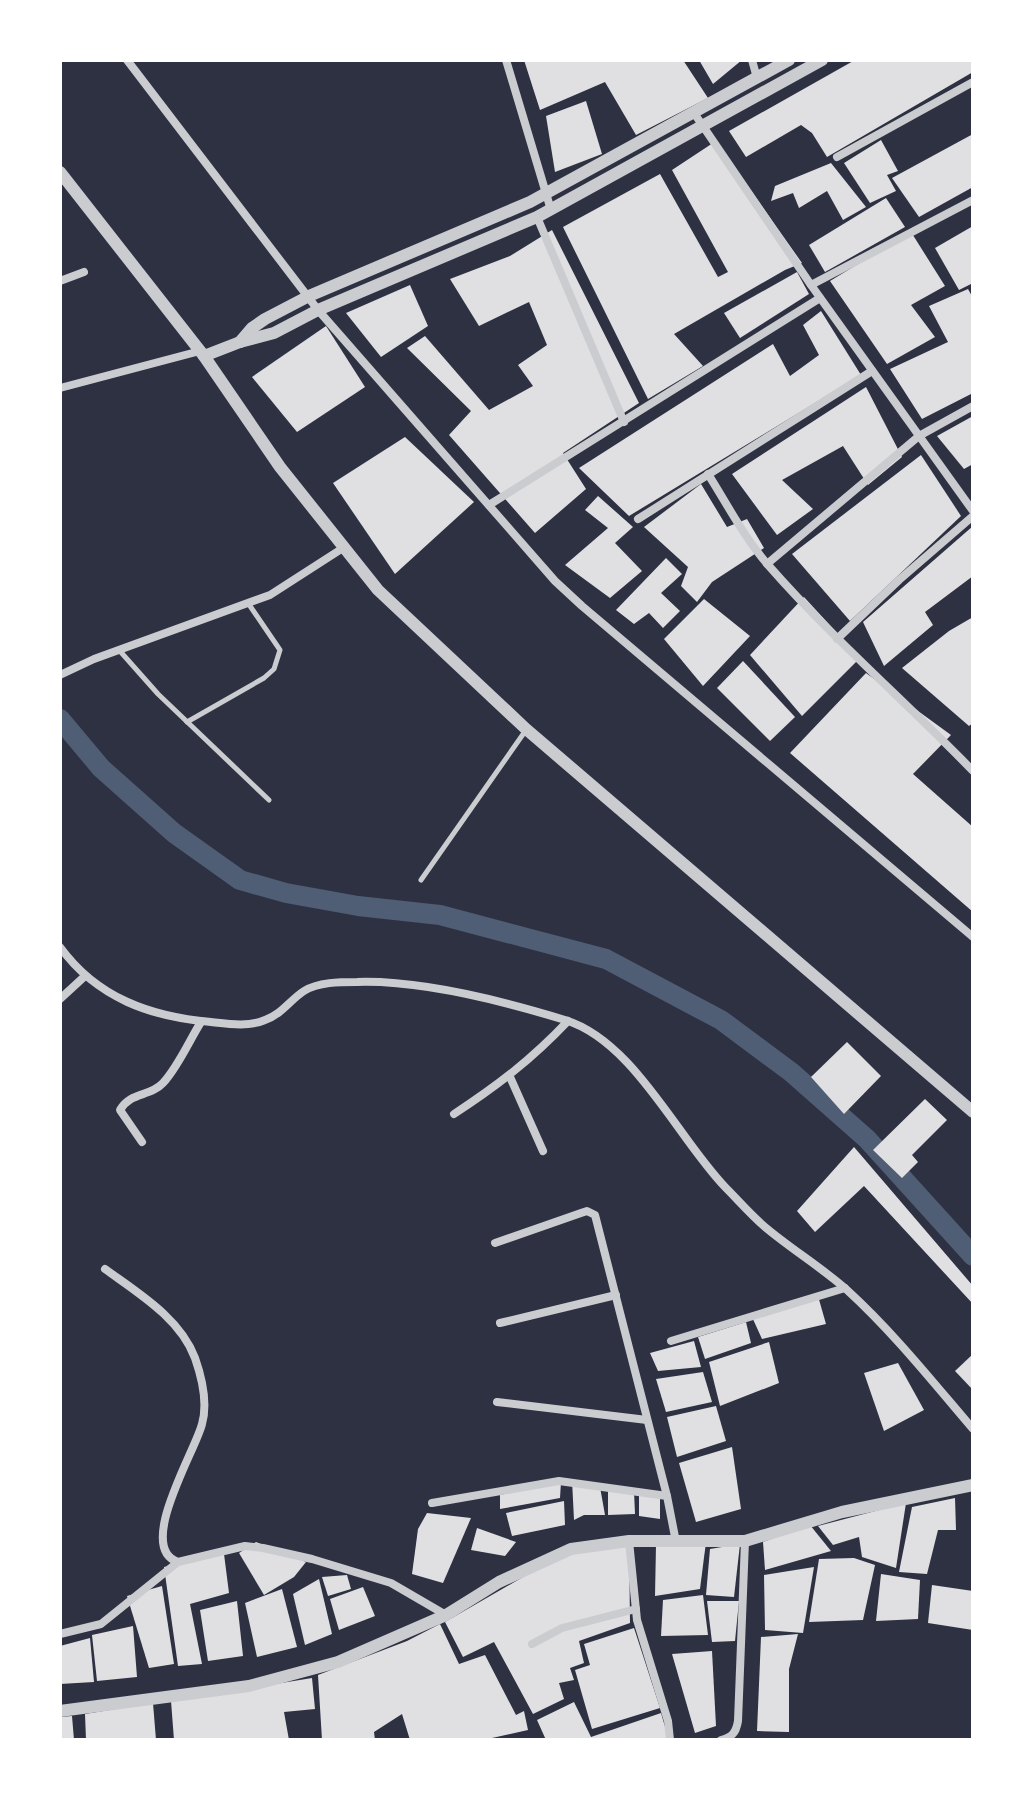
<svg xmlns="http://www.w3.org/2000/svg" width="1033" height="1800" font-family="'Nunito Sans',sans-serif">
<style>
.lines{fill:none;stroke-linecap:round;stroke-linejoin:round}
.canal{stroke:#4f5d75;stroke-width:20}
.building{fill:#e0e0e3}
.service{stroke:#caccd0;stroke-width:5}
.minor{stroke:#caccd0;stroke-width:8}
.tertiary{stroke:#caccd0;stroke-width:12}
</style>
<rect width="100%" height="100%" fill="#2d3142"/>
<g class="lines">
<!-- canal -->
<polyline class="canal" points="60,719 101,768 174,833 240,880 286,893 358,906 440,915 606,959 721,1020 791,1072 867,1139 973,1256"/>
</g>
<!-- building -->
<g class="building">
<polygon points="524,60 683,60 708,98 636,135 605,82 540,110"/>
<polygon points="699,60 742,60 713,84"/>
<polygon points="855,60 973,60 973,72 827,157 812,133 801,125 746,157 729,131"/>
<polygon points="586,101 602,154 555,172 546,116"/>
<polygon points="973,134 973,187 919,217 892,178"/>
<polygon points="881,140 898,171 887,175 896,191 870,203 844,163"/>
<polygon points="716,141 802,263 785,270 674,334 703,366 648,399 563,227 660,174 718,277 728,272 672,170"/>
<polygon points="831,163 866,207 843,220 827,191 799,208 793,193 771,201 775,186"/>
<polygon points="886,198 905,227 825,272 809,245"/>
<polygon points="973,226 973,283 959,290 935,248"/>
<polygon points="552,230 639,403 563,453 586,489 535,533 449,435 471,411 407,348 425,336 489,410 533,386 518,365 547,345 529,302 479,326 450,279 510,256"/>
<polygon points="911,232 945,286 911,305 935,337 887,364 830,281"/>
<polygon points="797,272 809,294 740,338 724,313"/>
<polygon points="410,285 428,326 381,357 346,313"/>
<polygon points="968,289 973,298 973,393 922,419 890,369 948,342 929,306"/>
<polygon points="821,311 861,375 629,516 579,468 773,344 790,376 819,355 803,325"/>
<polygon points="326,326 365,387 297,432 252,377"/>
<polygon points="866,387 902,457 868,485 843,446 782,480 813,509 777,535 732,474"/>
<polygon points="973,416 973,464 964,469 937,436"/>
<polygon points="405,437 474,502 395,574 333,483"/>
<polygon points="921,455 961,516 850,621 792,554"/>
<polygon points="701,484 727,527 747,519 764,548 712,582 697,602 681,586 688,567 644,527"/>
<polygon points="598,496 633,527 615,543 642,571 610,598 565,565 608,528 585,510"/>
<polygon points="973,526 973,576 925,612 933,625 884,666 863,622"/>
<polygon points="666,558 682,574 661,593 680,611 663,628 649,613 634,624 616,610"/>
<polygon points="804,597 860,658 802,716 750,655"/>
<polygon points="704,599 750,636 703,686 664,639"/>
<polygon points="973,617 973,723 969,726 902,668 949,631"/>
<polygon points="743,661 795,717 770,741 717,688"/>
<polygon points="866,673 951,735 913,774 973,827 973,912 790,753"/>
<polygon points="847,1042 881,1076 844,1114 811,1077"/>
<polygon points="925,1099 947,1120 912,1155 918,1162 902,1178 873,1150"/>
<polygon points="854,1147 973,1286 973,1304 864,1186 815,1232 797,1211"/>
<polygon points="818,1296 826,1324 762,1339 752,1317"/>
<polygon points="746,1322 751,1343 705,1359 698,1337"/>
<polygon points="694,1341 701,1367 658,1371 650,1353"/>
<polygon points="769,1342 779,1383 720,1406 709,1362"/>
<polygon points="973,1354 973,1390 955,1371"/>
<polygon points="898,1363 924,1410 884,1431 864,1373"/>
<polygon points="703,1372 712,1402 666,1412 656,1379"/>
<polygon points="716,1406 726,1441 677,1457 667,1417"/>
<polygon points="732,1447 741,1509 696,1522 679,1463"/>
<polygon points="572,1480 600,1487 605,1515 584,1515 574,1520"/>
<polygon points="561,1482 560,1498 500,1509 500,1495"/>
<polygon points="608,1488 634,1491 635,1514 608,1515"/>
<polygon points="639,1494 660,1498 660,1519 639,1516"/>
<polygon points="955,1498 956,1530 938,1530 927,1574 899,1572 912,1507"/>
<polygon points="564,1501 565,1525 512,1536 506,1513"/>
<polygon points="906,1503 896,1568 862,1557 859,1537 833,1545 818,1526"/>
<polygon points="427,1513 471,1518 443,1583 412,1574 418,1529"/>
<polygon points="810,1525 831,1551 765,1570 763,1542"/>
<polygon points="477,1528 516,1542 505,1556 471,1550"/>
<polygon points="629,1540 630,1623 579,1641 584,1663 570,1668 574,1680 559,1683 564,1699 533,1714 494,1642 463,1657 445,1622 556,1558"/>
<polygon points="256,1542 306,1562 294,1577 264,1595 239,1553"/>
<polygon points="706,1542 700,1589 655,1596 656,1545"/>
<polygon points="740,1544 734,1597 706,1595 710,1549"/>
<polygon points="224,1554 229,1593 190,1604 202,1664 178,1666 164,1567"/>
<polygon points="854,1558 875,1565 863,1620 809,1622 819,1559"/>
<polygon points="814,1567 803,1633 765,1630 764,1575"/>
<polygon points="881,1574 920,1580 918,1619 876,1621"/>
<polygon points="347,1575 351,1589 328,1596 322,1577"/>
<polygon points="319,1579 332,1634 305,1645 293,1594"/>
<polygon points="932,1585 973,1591 973,1630 928,1623"/>
<polygon points="162,1586 174,1664 149,1668 127,1596"/>
<polygon points="363,1587 375,1616 339,1630 330,1599"/>
<polygon points="282,1589 297,1647 257,1657 245,1603"/>
<polygon points="703,1595 708,1635 661,1636 663,1600"/>
<polygon points="237,1601 243,1656 208,1661 200,1610"/>
<polygon points="707,1601 739,1601 735,1641 712,1642"/>
<polygon points="440,1624 459,1664 485,1655 516,1715 524,1711 528,1730 483,1740 410,1740 402,1714 374,1732 375,1740 322,1740 318,1675 407,1641"/>
<polygon points="133,1626 137,1677 97,1681 92,1635"/>
<polygon points="634,1628 660,1708 592,1729 575,1670 590,1665 584,1644"/>
<polygon points="798,1634 789,1669 789,1732 757,1731 761,1637"/>
<polygon points="90,1638 94,1682 60,1684 60,1646"/>
<polygon points="712,1651 716,1726 695,1733 672,1654"/>
<polygon points="312,1678 315,1709 284,1712 289,1740 174,1740 171,1701"/>
<polygon points="574,1702 591,1737 661,1713 668,1737 665,1740 546,1740 537,1720"/>
<polygon points="153,1703 156,1740 86,1740 85,1714"/>
<polygon points="72,1716 74,1740 60,1740 60,1717"/>
</g>
<g class="lines">
<!-- service -->
<g class="service">
<polyline points="119,650 158,694 269,800"/>
<polyline points="187,722 264,678 274,669 280,650 248,603"/>
<polyline points="421,880 526,730"/>
</g>
<!-- minor -->
<g class="minor">
<polyline points="127,60 318,310 555,581 582,606 973,937"/>
<polyline points="506,60 551,210"/>
<polyline points="752,60 757,78"/>
<polyline points="694,113 811,285 973,511"/>
<polyline points="837,157 973,82"/>
<polyline points="537,217 624,422"/>
<polyline points="60,281 84,272"/>
<polyline points="811,285 973,200"/>
<polyline points="60,388 200,351"/>
<path d="M708,474C727,504 745,539 769,566C833,639 906,702 973,771"/>
<polyline points="489,505 820,298"/>
<polyline points="638,519 872,371"/>
<polyline points="767,564 919,436 973,406"/>
<polyline points="837,639 899,580 973,516"/>
<polyline points="60,675 94,659 270,595 343,548"/>
<path d="M60,947C97,998 151,1017 211,1022C229,1024 249,1027 265,1020C282,1014 290,1000 304,991C318,982 340,982 357,982C421,980 503,1001 565,1020C634,1041 678,1139 726,1188C739,1201 751,1215 765,1227C791,1249 821,1267 847,1290C893,1332 932,1381 973,1429"/>
<polyline points="60,999 85,976"/>
<polyline points="510,1077 543,1151"/>
<path d="M454,1114C498,1085 531,1060 568,1021"/>
<path d="M142,1142L120,1110C130,1092 150,1097 163,1083C178,1067 189,1041 201,1022"/>
<polyline points="495,1243 581,1213 587,1211 595,1215 667,1496"/>
<path d="M105,1269C138,1293 180,1318 195,1358C202,1378 208,1403 202,1424C196,1450 135,1548 178,1562L245,1546L263,1548L312,1559L391,1583L446,1615"/>
<polyline points="500,1323 616,1295"/>
<polyline points="671,1341 845,1288"/>
<polyline points="497,1402 647,1420"/>
<polyline points="432,1503 559,1481 667,1496 676,1542"/>
<polyline points="629,1541 637,1620 668,1721 670,1740"/>
<polyline points="60,1634 101,1624 178,1562"/>
<polyline points="532,1644 562,1628 636,1609"/>
<path d="M721,1740C732,1737 736,1733 738,1721L745,1541"/>
</g>
<!-- tertiary -->
<g class="tertiary">
<polyline points="60,172 204,356 280,467 378,590 526,729 973,1112"/>
<polyline points="240,342 252,328 265,319 309,296 530,202 789,60"/>
<polyline points="204,356 240,342 274,333 318,310 537,217 822,60"/>
<polyline points="60,1711 249,1686 338,1662 446,1615 499,1582 571,1549 629,1541 745,1541 842,1512 973,1485"/>
</g>
</g>
<!-- border -->
<rect width="1033" height="1800" fill="none" stroke="#ffffff" stroke-width="124"/>
</svg>
